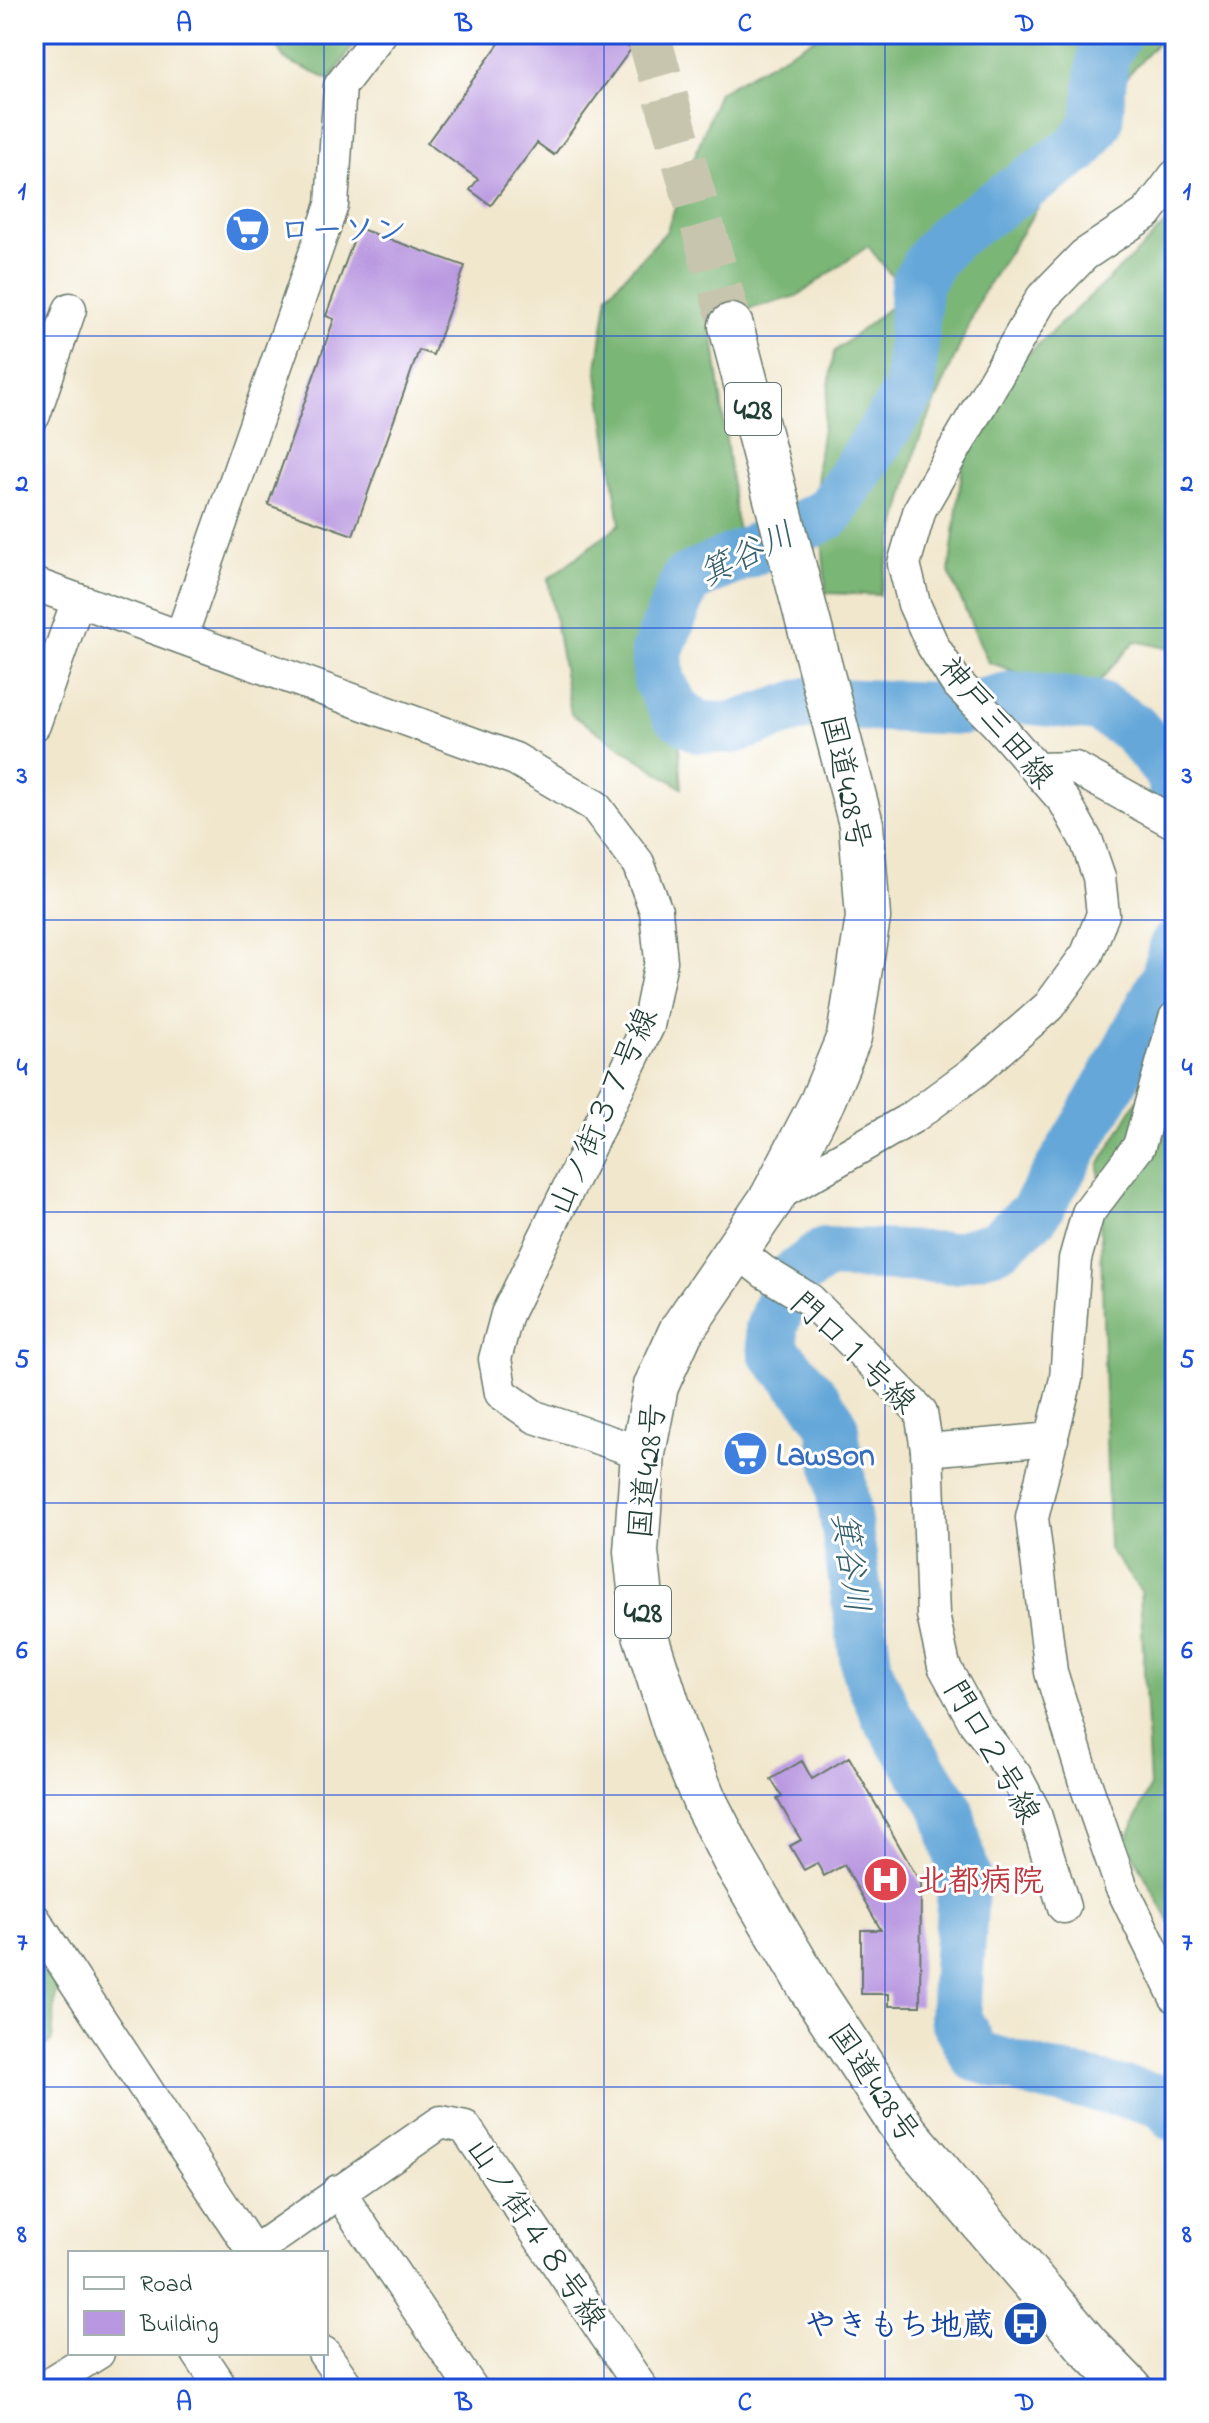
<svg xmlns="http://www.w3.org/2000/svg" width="1209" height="2423" font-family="'Indie Flower','Klee One',sans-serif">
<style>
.forest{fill:#7ab676;stroke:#4c7a55;stroke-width:2}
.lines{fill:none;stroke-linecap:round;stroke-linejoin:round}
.river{stroke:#65a7d9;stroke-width:52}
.building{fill:#b998e1}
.highway-tunnel{stroke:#c7c5ae;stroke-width:44;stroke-dasharray:44 22;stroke-linecap:butt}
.minor-casing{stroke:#68786a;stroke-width:35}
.highway-casing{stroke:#68786a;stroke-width:47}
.minor{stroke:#fff;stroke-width:32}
.highway{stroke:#fff;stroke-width:44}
.grid{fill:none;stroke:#1d4ed8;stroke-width:2;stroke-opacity:0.55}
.labels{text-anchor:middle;stroke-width:6;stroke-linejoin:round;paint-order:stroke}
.shield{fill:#fff;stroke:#627771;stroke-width:2}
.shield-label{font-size:30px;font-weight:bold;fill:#1f3d34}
.shop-label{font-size:32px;font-weight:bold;fill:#366cbe;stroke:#fff;text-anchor:start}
.street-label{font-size:32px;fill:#1f3d34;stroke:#fff}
.health-label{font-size:32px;font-weight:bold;fill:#be3a42;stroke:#fff;text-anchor:start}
.transit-label{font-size:32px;font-weight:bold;fill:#164399;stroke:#fff;text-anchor:end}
.water-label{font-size:34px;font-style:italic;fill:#38626e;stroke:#fff}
.neatline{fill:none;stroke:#1d4ed8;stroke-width:3}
.grid-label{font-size:26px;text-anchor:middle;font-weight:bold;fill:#1d4ed8}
</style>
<rect width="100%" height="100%" fill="#fff"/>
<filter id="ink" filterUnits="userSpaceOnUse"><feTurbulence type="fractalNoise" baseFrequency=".0125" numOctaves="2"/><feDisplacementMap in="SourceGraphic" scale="16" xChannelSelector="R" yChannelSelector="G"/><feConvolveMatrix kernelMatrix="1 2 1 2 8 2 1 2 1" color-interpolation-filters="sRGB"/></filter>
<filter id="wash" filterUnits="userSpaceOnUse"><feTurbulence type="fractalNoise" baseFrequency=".006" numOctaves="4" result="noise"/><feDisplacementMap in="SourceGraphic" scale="32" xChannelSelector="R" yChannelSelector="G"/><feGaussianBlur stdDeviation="1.8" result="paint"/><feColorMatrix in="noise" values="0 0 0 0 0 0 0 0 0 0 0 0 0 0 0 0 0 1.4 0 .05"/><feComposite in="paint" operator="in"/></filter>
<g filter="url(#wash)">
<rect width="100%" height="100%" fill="#f1e7cd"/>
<!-- forest -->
<g class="forest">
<polygon points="271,34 361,34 330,80 284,59"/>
<polygon points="822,34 1165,34 1111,94 982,294 917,445 879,595 826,593 817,468 834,352 906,294 868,246 797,296 711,319 742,566 668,590 682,788 571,714 548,579 620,524 597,368 608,294 666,232 719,92"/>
<polygon points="1175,213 1175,650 1135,641 1086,696 988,662 949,572 970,408 1142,248"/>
<polygon points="1175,1048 1175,1932 1126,1841 1150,1787 1140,1590 1109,1549 1099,1165 1150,1079"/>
<polygon points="34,1943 57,1977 52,2041 34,2054"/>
</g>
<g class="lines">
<!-- river -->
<g class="river">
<polyline points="1116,34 1103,56 1097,123 1079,148 951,236 933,256 916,284 910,391 829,513 753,550 687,579 657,651 659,681 677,713 699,727 733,728 808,703 963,709 1012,697 1098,706 1133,728 1174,777 1175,813"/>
<polyline points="1175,946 1166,979 1101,1101 1034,1214 997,1246 953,1258 825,1253 788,1281 771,1329 774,1352 815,1399 832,1424 867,1670 887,1716 947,1808 964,1874 955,2018 976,2056 1046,2076 1161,2100 1175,2115"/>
</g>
</g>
<g id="blocks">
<!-- building -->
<g class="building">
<polygon points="506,34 610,34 631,49 554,155 537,143 491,205 470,190 478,179 427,143"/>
<polygon points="358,228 465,266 433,355 419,350 353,535 268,505 334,319 326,316"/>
<polygon points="849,1757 921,1884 920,2006 889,2006 889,1994 861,1994 861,1930 881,1930 844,1865 824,1876 817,1863 804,1870 790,1846 801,1840 777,1799 782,1797 771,1779 802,1761 812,1779"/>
</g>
</g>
</g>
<g filter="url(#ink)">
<use href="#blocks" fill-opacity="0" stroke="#68786a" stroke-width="2"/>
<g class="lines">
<!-- highway-tunnel -->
<polyline class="highway-tunnel" points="648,34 731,326"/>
<defs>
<g id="minor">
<polyline points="34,371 47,376 34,415"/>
<polyline points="47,376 70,309"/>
<polyline points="34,584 78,600"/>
<polyline points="181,637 332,205 340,86 380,34"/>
<polyline points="34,725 78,600 515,759 595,806 638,863 656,911 661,961 648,1026 507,1314 495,1359 501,1393 535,1417 643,1453"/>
<polyline points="1036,769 1075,768 1175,823"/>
<polyline points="1175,1018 1139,1146 1088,1213 1075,1259 1066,1379 1032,1518 1051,1672 1085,1782 1121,1886 1175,1996"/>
<polyline points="772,1198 913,1117 974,1072 1049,1006 1087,954 1103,914 1099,877 1087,842 1065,802 997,724 956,682 933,646 914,604 904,564 920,509 1042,298 1084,255 1147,213 1175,176"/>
<polyline points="736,1250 764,1272 810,1300 921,1412 927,1450 1052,1439"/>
<polyline points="927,1450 933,1615 944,1666 975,1723 1015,1775 1034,1811 1064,1907"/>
<polyline points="34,1919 254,2253"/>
<polyline points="338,2191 472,2389"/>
<polyline points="252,2253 441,2122 465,2127 642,2389"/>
<polyline points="198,2353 222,2389"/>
<polyline points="324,2353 349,2389"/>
<polyline points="40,2389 98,2353"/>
</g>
<polyline id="highway" points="731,326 861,824 868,918 849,1037 822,1102 772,1198 681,1331 656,1386 643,1453 636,1552 645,1634 675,1728 705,1802 735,1861 810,1987 906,2133 1088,2346 1130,2389"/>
</defs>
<!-- minor casing -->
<use href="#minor" class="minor-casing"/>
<!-- highway casing -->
<use href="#highway" class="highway-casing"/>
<!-- minor -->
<use href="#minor" class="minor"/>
<!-- highway -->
<use href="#highway" class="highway"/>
</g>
</g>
<!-- grid -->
<path class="grid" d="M324,34V2253M604,34V2389M885,34V2389M34,336H1175M34,628H1175M34,920H1175M34,1212H1175M34,1503H1175M34,1795H1175M34,2087H1175M324,2353V2389"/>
<!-- icons -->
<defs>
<symbol id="supermarket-disc" viewBox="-11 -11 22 22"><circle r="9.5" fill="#3f7fe0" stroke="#fff"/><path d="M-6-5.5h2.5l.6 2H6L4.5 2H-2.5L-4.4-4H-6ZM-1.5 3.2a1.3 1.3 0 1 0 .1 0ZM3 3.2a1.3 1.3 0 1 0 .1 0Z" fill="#fff"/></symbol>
<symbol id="hospital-disc" viewBox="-11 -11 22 22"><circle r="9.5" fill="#e0444e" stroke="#fff"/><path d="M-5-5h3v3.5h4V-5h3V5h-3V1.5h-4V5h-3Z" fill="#fff"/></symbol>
<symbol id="bus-disc" viewBox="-11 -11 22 22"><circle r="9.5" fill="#1a4fb4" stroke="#fff"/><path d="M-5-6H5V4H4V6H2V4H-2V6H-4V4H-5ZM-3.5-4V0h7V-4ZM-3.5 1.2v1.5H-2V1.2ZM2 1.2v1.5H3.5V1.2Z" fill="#fff"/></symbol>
</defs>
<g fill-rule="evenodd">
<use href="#supermarket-disc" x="222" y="204" width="51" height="51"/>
<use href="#supermarket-disc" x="720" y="1428" width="51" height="51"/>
<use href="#hospital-disc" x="860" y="1854" width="51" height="51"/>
<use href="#bus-disc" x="1000" y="2298" width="51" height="51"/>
</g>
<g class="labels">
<!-- shield labels -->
<g class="shield">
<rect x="725" y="383" width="56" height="52" rx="6"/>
<rect x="615" y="1586" width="56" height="52" rx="6"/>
</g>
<g class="shield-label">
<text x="753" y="419">428</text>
<text x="643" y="1622">428</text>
</g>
<!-- shop labels -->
<g class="shop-label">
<text x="279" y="240">ローソン</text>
<text x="776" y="1465">Lawson</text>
</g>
<!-- street labels -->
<g class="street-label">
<text transform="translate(997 722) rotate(50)" y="11">神戸三田線</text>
<text transform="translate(847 782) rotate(78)" y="11">国道428号</text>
<text transform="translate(602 1111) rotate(-66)" y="11">山ノ街３７号線</text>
<text transform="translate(854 1352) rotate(44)" y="11">門口１号線</text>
<text transform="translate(646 1471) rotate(-84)" y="11">国道428号</text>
<text transform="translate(993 1751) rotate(60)" y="11">門口２号線</text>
<text transform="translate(875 2083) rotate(56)" y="11">国道428号</text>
<text transform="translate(537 2233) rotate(56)" y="11">山ノ街４８号線</text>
</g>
<!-- health labels -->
<g class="health-label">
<text x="916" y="1891">北都病院</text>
</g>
<!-- transit labels -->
<g class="transit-label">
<text x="994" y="2335">やきもち地蔵</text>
</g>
<!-- water labels -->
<g class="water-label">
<text transform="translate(746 553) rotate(-26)" y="12">箕谷川</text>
<text transform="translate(852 1562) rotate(82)" y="12">箕谷川</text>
</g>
</g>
<!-- margin -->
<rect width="1209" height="2423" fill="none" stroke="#fff" stroke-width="88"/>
<!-- legend -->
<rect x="68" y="2251" width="260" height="104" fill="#ffffff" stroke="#a5b1ae" stroke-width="2"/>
<rect x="84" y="2277" width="40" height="12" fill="#ffffff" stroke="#a5b1ae" stroke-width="2"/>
<text x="140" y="2291" font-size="24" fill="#1f3d34">Road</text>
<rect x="84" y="2311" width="40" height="24" fill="#b998e1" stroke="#a5b1ae" stroke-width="2"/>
<text x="140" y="2331" font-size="24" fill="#1f3d34">Building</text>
<rect x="44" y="44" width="1121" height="2335" class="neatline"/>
<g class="grid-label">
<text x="184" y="31">A</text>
<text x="464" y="31">B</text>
<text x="745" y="31">C</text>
<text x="1025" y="31">D</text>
<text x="22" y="199">1</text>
<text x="1187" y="199">1</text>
<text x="22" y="491">2</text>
<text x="1187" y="491">2</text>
<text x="22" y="783">3</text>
<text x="1187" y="783">3</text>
<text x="22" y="1075">4</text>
<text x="1187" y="1075">4</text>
<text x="22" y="1367">5</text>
<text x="1187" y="1367">5</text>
<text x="22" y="1658">6</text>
<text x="1187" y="1658">6</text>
<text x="22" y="1950">7</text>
<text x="1187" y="1950">7</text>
<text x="22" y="2242">8</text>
<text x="1187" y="2242">8</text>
<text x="184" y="2410">A</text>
<text x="464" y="2410">B</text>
<text x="745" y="2410">C</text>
<text x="1025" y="2410">D</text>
</g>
</svg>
